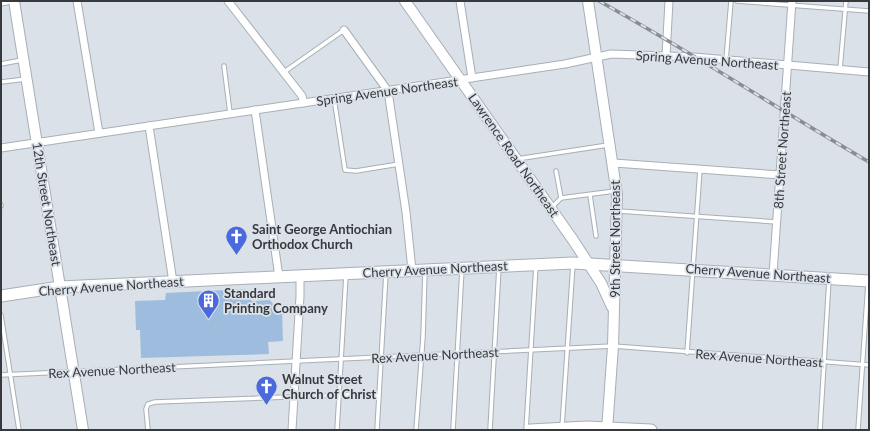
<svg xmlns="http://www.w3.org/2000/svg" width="870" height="431" font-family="Lato,sans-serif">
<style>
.building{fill:#9dbcde}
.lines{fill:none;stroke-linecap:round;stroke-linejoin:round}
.lane-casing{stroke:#a8afb6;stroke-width:5.5}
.street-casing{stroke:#a8afb6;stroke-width:9}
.secondary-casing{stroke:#a8afb6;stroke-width:12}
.primary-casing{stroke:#a8afb6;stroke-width:13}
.lane{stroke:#fff;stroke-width:3.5}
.street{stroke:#fff;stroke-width:7}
.secondary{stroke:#fff;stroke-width:10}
.primary{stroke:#fff;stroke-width:11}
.rail-casing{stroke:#898d93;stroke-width:3.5}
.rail{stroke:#dae1e9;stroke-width:2;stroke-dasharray:6;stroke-linecap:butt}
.labels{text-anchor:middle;stroke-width:3.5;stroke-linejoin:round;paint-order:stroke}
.street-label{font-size:13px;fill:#37393c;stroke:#dae1e9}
.poi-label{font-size:13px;font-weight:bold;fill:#37393c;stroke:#dae1e9;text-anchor:start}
</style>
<rect width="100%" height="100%" fill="#dae1e9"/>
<!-- building -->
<polygon class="building" points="246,289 246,296 252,301 270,300 273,304 274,311 282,310 283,341 268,342 269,354 141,358 140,330 136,330 135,301 165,300 166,293"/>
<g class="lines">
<defs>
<g id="lane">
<polyline points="737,1 869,11"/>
<polyline points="726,60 731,1"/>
<polyline points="1,64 22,60"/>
<polyline points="224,66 230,113"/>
<polyline points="840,69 846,1"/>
<polyline points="284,72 344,30"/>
<polyline points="1,82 26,79"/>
<polyline points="334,98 345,170 356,171 399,164"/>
<polyline points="517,159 608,145"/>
<polyline points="556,171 561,198"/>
<polyline points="590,195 596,236"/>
<polyline points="1,205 1,206"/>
<polyline points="552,207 561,198 615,191"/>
<polyline points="618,211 777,222"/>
<polyline points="1,315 19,430"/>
<polyline points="687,353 700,169"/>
<polyline points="1,375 613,346 869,365"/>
<polyline points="562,427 573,264"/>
<polyline points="148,430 146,409 148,404 155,402 369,394 379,396"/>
<polyline points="337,430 346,275"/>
<polyline points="377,430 386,273"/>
<polyline points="416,430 423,337 425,271"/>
<polyline points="453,430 462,269"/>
<polyline points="490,430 499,267"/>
<polyline points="526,430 536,265"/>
<polyline points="820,430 829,279"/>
<polyline points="858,430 868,283"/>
</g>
<g id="street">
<polyline points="77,1 99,133"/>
<polyline points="228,1 302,96 304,103"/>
<polyline points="460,1 472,78"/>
<polyline points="1,2 7,1"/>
<polyline points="344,30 388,91 406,212 412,270"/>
<polyline points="666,56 669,1"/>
<polyline points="255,110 279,277"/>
<polyline points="149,126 173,282"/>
<polyline points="1,148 565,64 611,54 694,57 869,72"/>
<polyline points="614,163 780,175"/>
<polyline points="773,274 792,1"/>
<polyline points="292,430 300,296 300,275"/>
</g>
<g id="secondary">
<polyline points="14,1 83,430"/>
<polyline points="405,1 573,240 601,283 612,307"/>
<polyline points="588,1 617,195 613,346 607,430"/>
</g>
<g id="primary">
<polyline points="1,296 60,287 573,263 869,281"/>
<polyline points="530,430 587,427 651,430"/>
</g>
</defs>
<!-- lane casing -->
<use href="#lane" class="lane-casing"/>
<!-- street casing -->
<use href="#street" class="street-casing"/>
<!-- secondary casing -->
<use href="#secondary" class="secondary-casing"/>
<!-- primary casing -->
<use href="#primary" class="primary-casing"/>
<!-- lane -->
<use href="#lane" class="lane"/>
<!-- street -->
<use href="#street" class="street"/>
<!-- secondary -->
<use href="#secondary" class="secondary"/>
<!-- primary -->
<use href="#primary" class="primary"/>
<defs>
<path id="rail" d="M599,1C691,52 778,109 869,162"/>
</defs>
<!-- rail casing -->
<use href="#rail" class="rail-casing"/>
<!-- rail -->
<use href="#rail" class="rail"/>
</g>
<!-- icons -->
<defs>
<symbol id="church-pin" viewBox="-11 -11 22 30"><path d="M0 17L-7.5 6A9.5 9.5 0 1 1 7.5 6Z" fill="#4969dc" stroke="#dae1e9"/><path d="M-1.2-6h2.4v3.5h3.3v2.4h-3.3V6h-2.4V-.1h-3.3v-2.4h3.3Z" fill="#fff"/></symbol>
<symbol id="building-pin" viewBox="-11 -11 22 30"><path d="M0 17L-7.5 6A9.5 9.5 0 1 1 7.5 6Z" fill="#4969dc" stroke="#dae1e9"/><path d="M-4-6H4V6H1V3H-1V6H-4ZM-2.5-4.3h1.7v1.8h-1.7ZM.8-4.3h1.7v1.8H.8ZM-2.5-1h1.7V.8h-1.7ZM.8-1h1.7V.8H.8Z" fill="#fff"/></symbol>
</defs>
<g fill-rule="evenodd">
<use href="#church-pin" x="224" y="224" width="25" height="34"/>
<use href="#building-pin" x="196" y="288" width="25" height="34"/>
<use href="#church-pin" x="254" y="374" width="25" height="34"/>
</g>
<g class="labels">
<!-- street labels -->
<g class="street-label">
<text transform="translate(707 60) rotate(4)" y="5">Spring Avenue Northeast</text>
<text transform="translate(387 91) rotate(-8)" y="5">Spring Avenue Northeast</text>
<text transform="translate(782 150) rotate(-86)" y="5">8th Street Northeast</text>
<text transform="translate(514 155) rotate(55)" y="5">Lawrence Road Northeast</text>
<text transform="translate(47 204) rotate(81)" y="5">12th Street Northeast</text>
<text transform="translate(615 239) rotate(-90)" y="5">9th Street Northeast</text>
<text transform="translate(435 269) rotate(-3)" y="5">Cherry Avenue Northeast</text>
<text transform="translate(758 273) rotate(4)" y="5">Cherry Avenue Northeast</text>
<text transform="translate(111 286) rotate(-4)" y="5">Cherry Avenue Northeast</text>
<text transform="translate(435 355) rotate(-3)" y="5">Rex Avenue Northeast</text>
<text transform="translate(759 358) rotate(4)" y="5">Rex Avenue Northeast</text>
<text transform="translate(112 370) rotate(-3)" y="5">Rex Avenue Northeast</text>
</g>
<!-- poi labels -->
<g class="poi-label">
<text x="252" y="234">Saint George Antiochian<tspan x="252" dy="15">Orthodox Church</tspan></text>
<text x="224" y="298">Standard<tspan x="224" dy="15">Printing Company</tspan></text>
<text x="282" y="384">Walnut Street<tspan x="282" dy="15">Church of Christ</tspan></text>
</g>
</g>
<!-- border -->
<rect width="870" height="431" fill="none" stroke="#37393c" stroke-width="4"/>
</svg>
